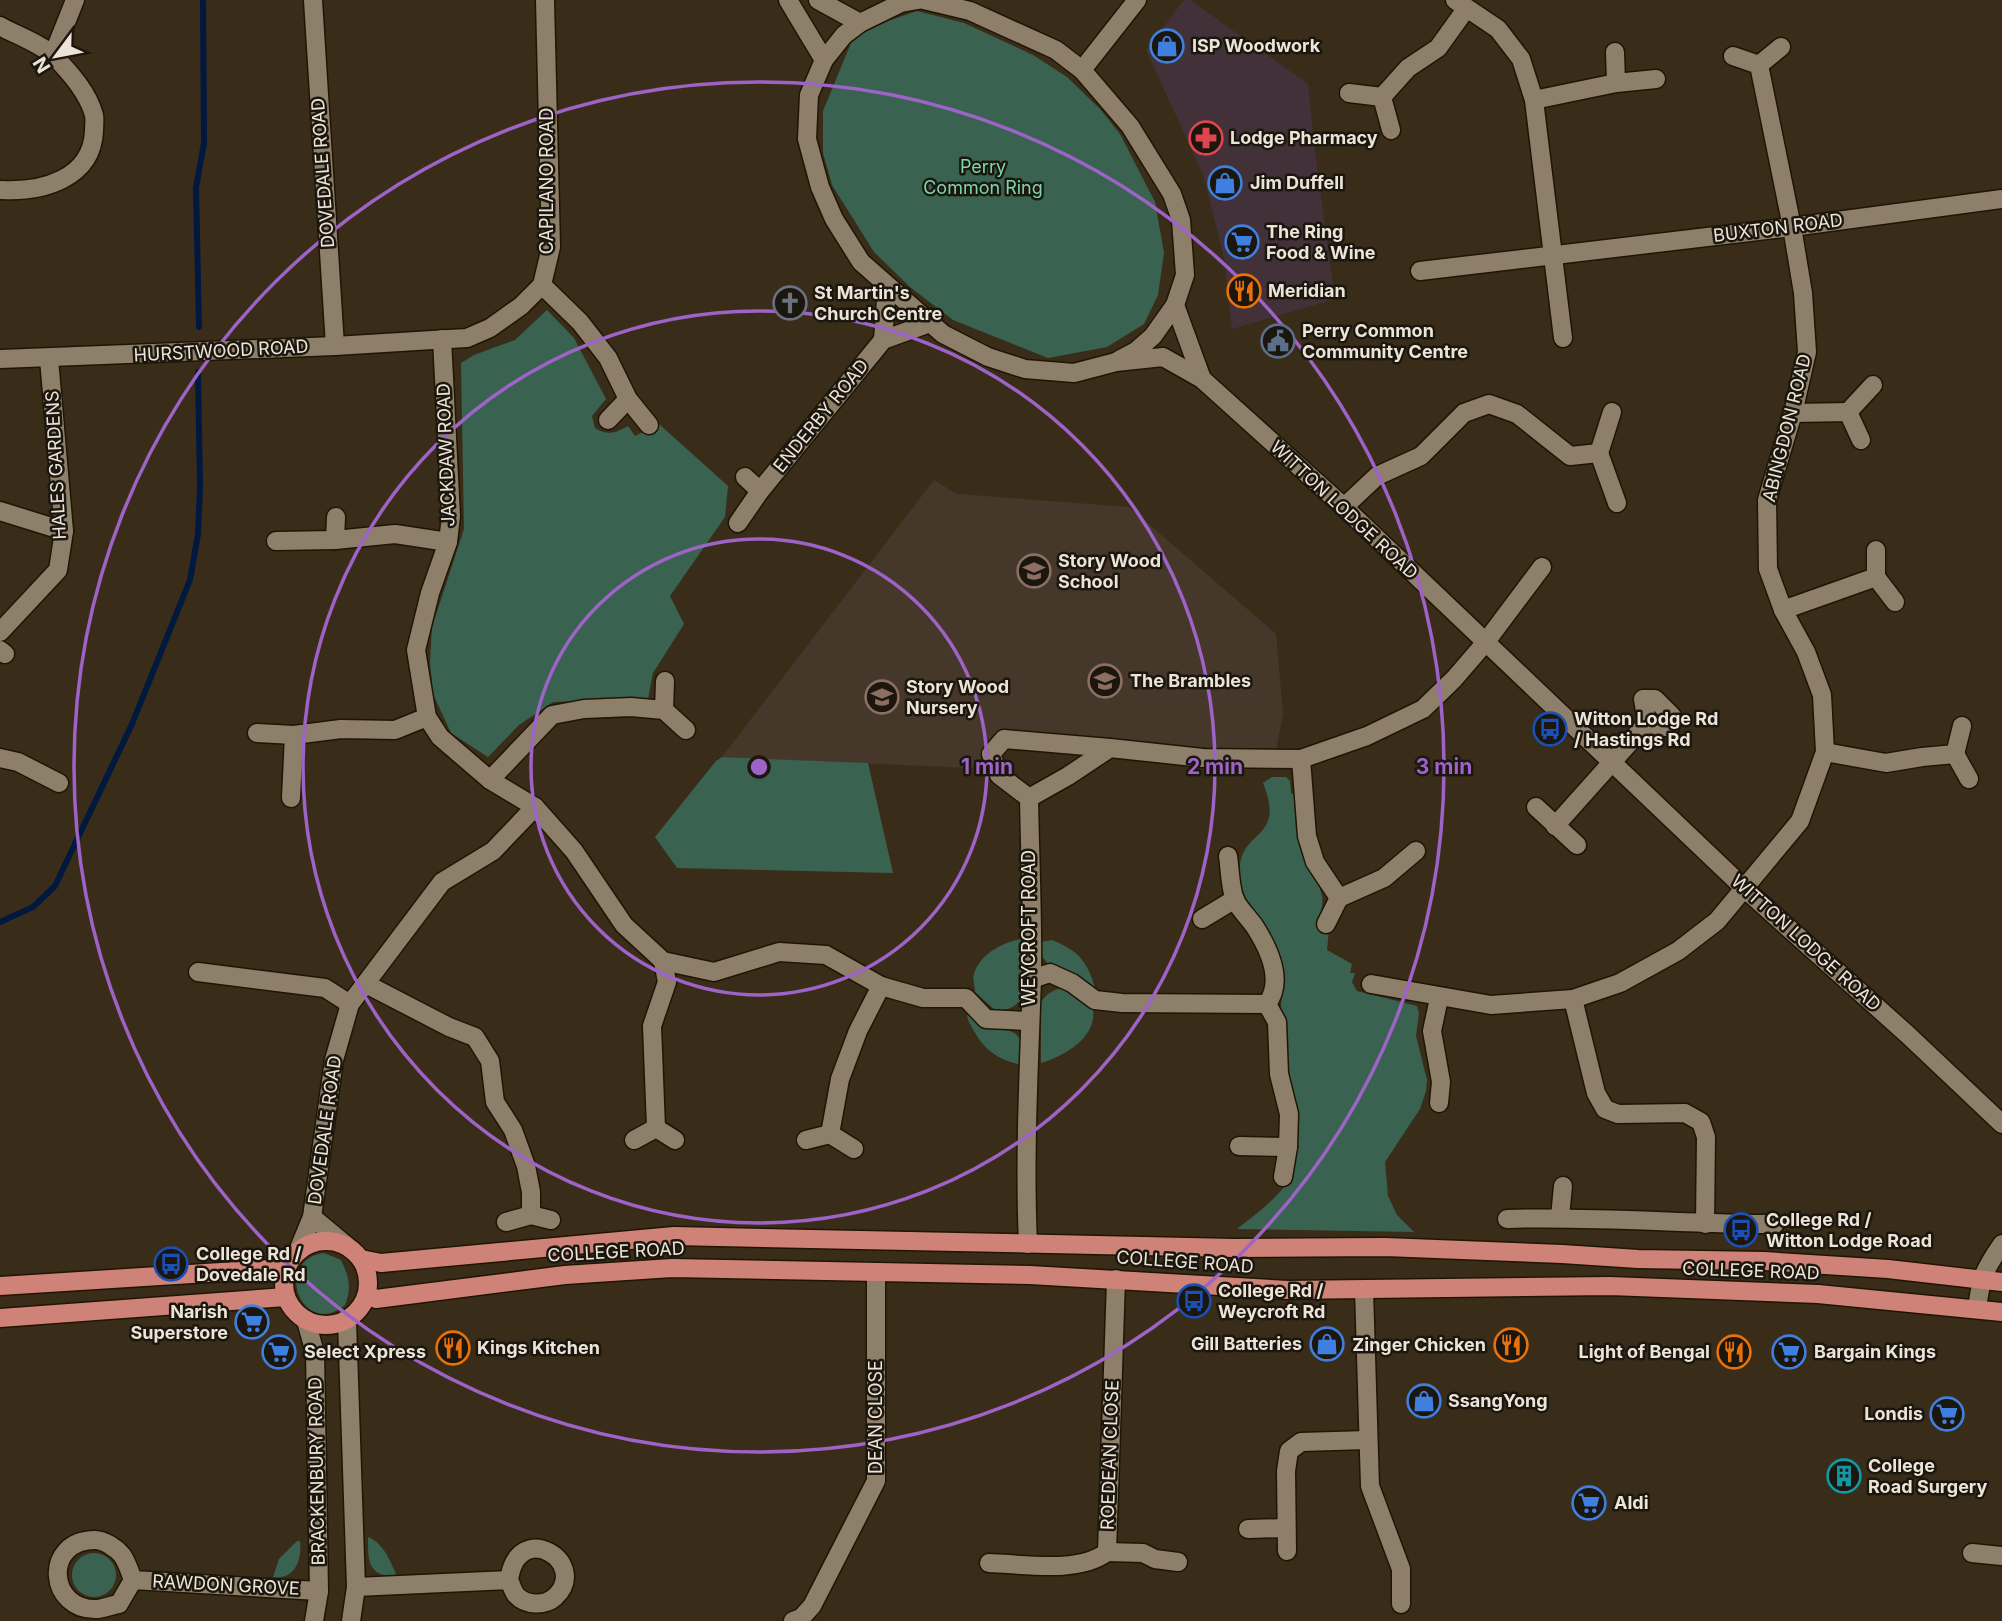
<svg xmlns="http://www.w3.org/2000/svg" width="2002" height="1621" font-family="Inter,sans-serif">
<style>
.commercial{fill:#43313a}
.education{fill:#45382a}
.green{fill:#396350}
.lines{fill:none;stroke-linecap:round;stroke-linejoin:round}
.stream{stroke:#01193f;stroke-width:6}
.minor-casing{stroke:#201503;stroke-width:21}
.primary-casing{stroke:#201503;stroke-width:21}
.minor{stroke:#8d7f69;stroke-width:18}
.primary{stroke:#cf8378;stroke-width:18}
.ring{fill:none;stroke:#9d63c6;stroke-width:3.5}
.labels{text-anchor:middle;stroke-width:5;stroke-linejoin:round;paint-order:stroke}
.poi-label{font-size:18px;font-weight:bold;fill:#ece4d8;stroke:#1c170e;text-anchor:start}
.park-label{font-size:18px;fill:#78d7ae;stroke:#1c170e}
.street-label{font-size:18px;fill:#ece4d8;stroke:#1c170e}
.centre{fill:#9d63c6;stroke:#1c170e;stroke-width:3.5}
.ring-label{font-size:21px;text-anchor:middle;font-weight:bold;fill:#9d63c6;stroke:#1c170e;stroke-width:5;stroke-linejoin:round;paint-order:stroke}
</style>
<rect width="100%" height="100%" fill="#392d1a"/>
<!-- commercial -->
<polygon class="commercial" points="1184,0 1190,0 1308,84 1314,145 1335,299 1232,329 1225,262 1204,177 1146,50"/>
<!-- education -->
<polygon class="education" points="934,480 957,494 1129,507 1276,634 1283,713 1276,750 1112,744 1000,735 972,768 722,757"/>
<!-- green -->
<g class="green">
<polygon points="917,11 964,23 1033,55 1067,77 1100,109 1120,134 1155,202 1164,253 1158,295 1144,324 1107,347 1048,358 953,320 910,287 874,252 832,185 823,153 823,111 851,43 870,27"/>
<path d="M547,310L574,338L606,399L592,416L595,428C608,436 615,433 628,426L635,436L659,424L728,486L725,517L670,596L684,624L653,673L648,699L553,702L519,725L488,757L451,733L433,694L430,662L432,627L464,529L461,363L474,355L515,340Z"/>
<polygon points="722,757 868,763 893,873 677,868 655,837 716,761"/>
<path d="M1272,777H1286L1290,781L1291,793L1296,796C1297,819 1296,842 1305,863C1309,873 1318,881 1321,892C1325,904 1319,913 1320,924L1329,929L1327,950L1352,964L1350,973H1355L1352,982L1357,991L1417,1006L1419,1013L1416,1036L1427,1080L1426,1091L1420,1109L1385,1162L1388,1196L1397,1215L1414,1232L1237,1229C1256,1213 1282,1197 1292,1173C1296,1162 1299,1131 1299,1120C1299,1105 1289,1089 1286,1074C1283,1055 1282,1034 1281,1015C1281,993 1285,973 1278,952C1270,926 1242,906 1240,877C1235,827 1288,844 1263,783Z"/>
<path d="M1026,938L1022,998C1014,1008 1008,1011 995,1010L975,992C975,986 972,979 974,974C980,953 1006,941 1026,938Z"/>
<path d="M1052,940C1080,951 1088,963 1096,991L1076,974L1051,968L1042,956L1041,942Z"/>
<path d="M1066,988C1076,995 1081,1004 1093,1009C1097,1038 1064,1056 1041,1063V1002C1048,992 1054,989 1066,988Z"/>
<path d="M967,1010C974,1017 980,1024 989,1028C994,1030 999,1029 1005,1030C1024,1032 1023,1050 1023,1065C1000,1061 985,1051 974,1031C970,1024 966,1018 967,1010Z"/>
<path d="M324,1253L341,1260C349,1277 352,1287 345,1305C303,1340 271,1261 324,1253Z"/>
<path d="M368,1537C383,1543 390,1560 396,1574L395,1577C367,1575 368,1560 368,1537Z"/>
<path d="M297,1541H300C302,1560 295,1580 273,1577L279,1559Z"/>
<circle cx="94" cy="1575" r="22"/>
</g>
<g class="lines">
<!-- stream -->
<g class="stream">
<polyline points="199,327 196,188 204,143 203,0"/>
<polyline points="0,922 33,907 55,886 132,724 190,580 198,534 200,487 198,372"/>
</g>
<defs>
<g id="minor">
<polyline points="313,0 335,346"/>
<polyline points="788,0 824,60"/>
<polyline points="818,0 860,23"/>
<polyline points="918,0 901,3 860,23 844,35 824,60 809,95 807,139 820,187 834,219 861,262 943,334 988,357 1025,369 1074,373 1116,362 1163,357 1202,379 1344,507 1745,889 1908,1035 2002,1124"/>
<polyline points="924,0 970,11 1056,50 1082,70 1130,126 1172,194 1181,220 1185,275 1175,305 1153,336 1136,351 1119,360"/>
<polyline points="1455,0 1498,29 1521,59 1534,100 1563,338"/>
<path d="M0,26C16,35 44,45 56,58C71,74 88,93 94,115C95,120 94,126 94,131C92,179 42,192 2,190"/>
<polyline points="1615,52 1616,83"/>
<polyline points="53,55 75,0"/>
<polyline points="1759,65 1781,47"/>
<polyline points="1082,70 1137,0"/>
<polyline points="1349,93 1382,97"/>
<polyline points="1534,100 1616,83 1656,79"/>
<polyline points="1391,130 1382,97 1408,68 1438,48 1466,9"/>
<polyline points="1420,271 1792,227 2002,199"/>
<polyline points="542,285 580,322 608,358 628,399 649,425"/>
<polyline points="1175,305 1202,379"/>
<polyline points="442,339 451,516 448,542 430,593 416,650 427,717 440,737 490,780 535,807 574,851 624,925 663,961 714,972 779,952 826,955 881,986 923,998 966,998 986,1019 1029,1021"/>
<polyline points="883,340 887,287"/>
<polyline points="0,359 335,346 449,339 467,338 490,328 521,306 542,285 551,247 545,0"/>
<polyline points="1848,412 1873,385"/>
<polyline points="1793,413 1848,412 1861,440"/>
<polyline points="608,420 628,399"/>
<polyline points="1599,453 1612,412"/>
<polyline points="745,477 760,491"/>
<polyline points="1344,507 1377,476 1421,456 1464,413 1489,404 1517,414 1570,456 1599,453 1617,503"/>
<polyline points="0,511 64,531"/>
<polyline points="738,523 760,491 883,340 930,323"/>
<polyline points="335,540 336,517"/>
<polyline points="276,541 335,540 395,534 448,542"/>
<polyline points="1876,577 1895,602"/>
<polyline points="1783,610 1876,577 1876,550"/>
<polyline points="0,632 58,570 64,531 49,359"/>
<polyline points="0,650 5,654"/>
<polyline points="664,710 665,681"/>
<polyline points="257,733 294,735 341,729 395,730 427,717"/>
<polyline points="1825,752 1886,763 1922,757 1955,754 1962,726"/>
<polyline points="1955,754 1969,779"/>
<polyline points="0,758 18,762 59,783"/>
<polyline points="1301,759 1307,836 1315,862 1339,898 1384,878 1416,851"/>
<polyline points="490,780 552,715 584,709 631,707 664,710 686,730"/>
<polyline points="291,798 294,735"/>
<polyline points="1029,798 1068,776 1110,748 1203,758 1301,759 1367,736 1423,709 1454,679 1485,643 1542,567"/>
<polyline points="1536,807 1577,845"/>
<polyline points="1555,826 1647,723 1643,699 1655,699 1672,716 1670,727 1658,727 1647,723"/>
<path d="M1228,856C1230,869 1230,888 1235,900C1240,910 1249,918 1255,927C1269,949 1284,981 1267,1004"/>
<polyline points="1202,919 1235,899"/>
<polyline points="1326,924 1339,898"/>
<polyline points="663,961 667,982 652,1026 656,1128 675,1140"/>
<polyline points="198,972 325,988 350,1004"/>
<polyline points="1032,979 1050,973 1072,983 1095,1000 1122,1003 1267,1004"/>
<polyline points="366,984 449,1027 475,1037 490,1061 495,1102 513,1130 526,1166 531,1192 531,1215 551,1220"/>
<polyline points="1371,984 1491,1005 1573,999 1620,983 1678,951 1717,921 1800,821 1825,752 1822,695 1806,652 1783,610 1768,569 1767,500 1793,413 1807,352 1803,293 1792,227 1759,65 1733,56"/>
<polyline points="1573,999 1596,1093 1605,1109 1618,1114 1685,1113 1701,1122 1706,1137 1705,1224"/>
<polyline points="1267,1004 1277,1022 1279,1074 1289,1114 1288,1147 1283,1177"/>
<polyline points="1439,1103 1441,1082 1432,1031 1439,998"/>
<polyline points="634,1140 656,1128"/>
<polyline points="806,1140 830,1134"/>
<polyline points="1239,1146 1288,1147"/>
<polyline points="854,1149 830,1134 840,1079 858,1031 881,986"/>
<polyline points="312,1217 347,1246"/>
<polyline points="1560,1217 1563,1186"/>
<path d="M1507,1219C1596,1216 1685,1224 1775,1224"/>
<polyline points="506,1222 531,1215"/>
<path d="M1028,1244C1024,1155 1029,1067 1032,979C1033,919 1030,858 1029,798L999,775L991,754L1004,739L1110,748"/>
<polyline points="298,1251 312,1217 334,1060 350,1004 442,882 493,851 535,807"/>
<polyline points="1364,1290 1370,1486 1401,1569 1401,1604"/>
<path d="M1977,1309C1981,1277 1984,1270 2002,1244"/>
<polyline points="306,1321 315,1353 319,1591 314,1621"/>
<polyline points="347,1321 356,1587 351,1621"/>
<polyline points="1248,1529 1286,1528"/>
<polyline points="1287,1551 1286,1471 1289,1451 1301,1442 1368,1440"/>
<polyline points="1107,1552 1143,1553 1155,1559 1178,1562"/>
<polyline points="1972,1553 2002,1556"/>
<path d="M989,1563C1023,1564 1079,1574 1107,1552L1116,1279"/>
<path d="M133,1580C130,1572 127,1562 122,1555C116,1548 104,1540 95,1540C42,1540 48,1612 98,1609C105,1608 112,1605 119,1604L133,1580L319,1591"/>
<path d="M356,1587L509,1580C511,1584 513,1591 516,1595C526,1606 545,1606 555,1597C591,1563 518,1517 509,1580"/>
<polyline points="793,1621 801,1618 812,1606 876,1481 876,1272"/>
</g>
<g id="primary">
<circle cx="326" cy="1283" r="42"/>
<polyline points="361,1259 381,1263 674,1236 1234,1248 1385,1247 1562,1254 1638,1259 1764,1261 1888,1269 2002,1282"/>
<polyline points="0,1286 286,1268"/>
<polyline points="368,1295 376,1299 565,1275 672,1268 1030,1275 1288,1290 1610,1286 1818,1294 2002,1312"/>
<polyline points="0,1318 286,1297"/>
</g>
</defs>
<!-- minor casing -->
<use href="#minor" class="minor-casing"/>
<!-- primary casing -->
<use href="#primary" class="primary-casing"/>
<!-- minor -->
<use href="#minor" class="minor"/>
<!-- primary -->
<use href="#primary" class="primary"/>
</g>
<!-- distance rings -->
<g class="ring">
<circle cx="759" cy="767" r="228"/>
<circle cx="759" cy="767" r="456"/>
<circle cx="759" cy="767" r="685"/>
</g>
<!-- icons -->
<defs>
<symbol id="shop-ring" viewBox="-11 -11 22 22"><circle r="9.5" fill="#1c170e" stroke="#3f7fe0" stroke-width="1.5"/><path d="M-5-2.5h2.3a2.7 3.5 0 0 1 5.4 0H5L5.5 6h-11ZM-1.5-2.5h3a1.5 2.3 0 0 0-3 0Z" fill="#3f7fe0"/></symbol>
<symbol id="pharmacy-ring" viewBox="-11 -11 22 22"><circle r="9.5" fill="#1c170e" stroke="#e0444e" stroke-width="1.5"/><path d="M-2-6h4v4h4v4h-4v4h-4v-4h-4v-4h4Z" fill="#e0444e"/></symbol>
<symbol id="supermarket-ring" viewBox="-11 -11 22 22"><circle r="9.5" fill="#1c170e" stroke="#3f7fe0" stroke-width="1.5"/><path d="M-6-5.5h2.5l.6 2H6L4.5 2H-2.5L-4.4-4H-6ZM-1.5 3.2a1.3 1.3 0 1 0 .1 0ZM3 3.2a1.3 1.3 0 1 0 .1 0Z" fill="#3f7fe0"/></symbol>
<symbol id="restaurant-ring" viewBox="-11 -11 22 22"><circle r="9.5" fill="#1c170e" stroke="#e8710a" stroke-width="1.5"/><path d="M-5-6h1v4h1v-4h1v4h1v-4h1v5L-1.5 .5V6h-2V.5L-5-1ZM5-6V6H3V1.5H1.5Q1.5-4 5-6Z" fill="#e8710a"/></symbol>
<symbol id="church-ring" viewBox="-11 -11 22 22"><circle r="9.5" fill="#1c170e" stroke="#6b7280" stroke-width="1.5"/><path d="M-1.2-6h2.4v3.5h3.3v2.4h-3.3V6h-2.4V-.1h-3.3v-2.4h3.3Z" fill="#6b7280"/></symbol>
<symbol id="civic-ring" viewBox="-11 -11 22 22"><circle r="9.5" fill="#1c170e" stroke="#5c6f8a" stroke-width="1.5"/><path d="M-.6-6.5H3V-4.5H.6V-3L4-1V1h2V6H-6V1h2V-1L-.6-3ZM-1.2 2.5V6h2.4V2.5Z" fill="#5c6f8a"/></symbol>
<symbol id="school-ring" viewBox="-11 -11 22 22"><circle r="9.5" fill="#1c170e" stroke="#8d6e63" stroke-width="1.5"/><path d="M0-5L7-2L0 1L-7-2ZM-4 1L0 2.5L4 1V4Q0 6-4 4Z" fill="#8d6e63"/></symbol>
<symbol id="bus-ring" viewBox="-11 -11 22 22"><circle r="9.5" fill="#1c170e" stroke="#1a4fb4" stroke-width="1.5"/><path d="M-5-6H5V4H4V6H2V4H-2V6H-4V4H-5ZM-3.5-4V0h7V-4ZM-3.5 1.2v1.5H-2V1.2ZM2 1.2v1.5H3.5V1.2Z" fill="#1a4fb4"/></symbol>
<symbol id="building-ring" viewBox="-11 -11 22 22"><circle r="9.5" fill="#1c170e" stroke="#0f9aa8" stroke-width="1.5"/><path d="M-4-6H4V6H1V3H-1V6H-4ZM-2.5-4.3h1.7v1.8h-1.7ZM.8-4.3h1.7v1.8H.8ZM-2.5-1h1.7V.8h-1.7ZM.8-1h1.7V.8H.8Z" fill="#0f9aa8"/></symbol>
</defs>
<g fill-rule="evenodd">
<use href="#shop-ring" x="1148" y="27" width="38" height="38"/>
<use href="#pharmacy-ring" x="1187" y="119" width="38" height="38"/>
<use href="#shop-ring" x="1206" y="164" width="38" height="38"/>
<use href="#supermarket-ring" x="1223" y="223" width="38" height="38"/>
<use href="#restaurant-ring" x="1225" y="272" width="38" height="38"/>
<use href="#church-ring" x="771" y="284" width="38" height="38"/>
<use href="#civic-ring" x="1259" y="322" width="38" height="38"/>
<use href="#school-ring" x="1015" y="552" width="38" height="38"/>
<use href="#school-ring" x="1086" y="662" width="38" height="38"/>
<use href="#school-ring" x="863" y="678" width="38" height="38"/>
<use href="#bus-ring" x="1531" y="710" width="38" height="38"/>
<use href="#bus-ring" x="1722" y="1211" width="38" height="38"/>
<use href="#bus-ring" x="152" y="1245" width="38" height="38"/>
<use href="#bus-ring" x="1175" y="1282" width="38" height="38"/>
<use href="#supermarket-ring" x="233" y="1303" width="38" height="38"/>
<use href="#shop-ring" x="1308" y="1325" width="38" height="38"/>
<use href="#restaurant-ring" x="1492" y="1326" width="38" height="38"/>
<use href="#restaurant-ring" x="434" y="1329" width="38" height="38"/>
<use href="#supermarket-ring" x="260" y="1333" width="38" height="38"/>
<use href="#restaurant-ring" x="1715" y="1333" width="38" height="38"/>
<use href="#supermarket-ring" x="1770" y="1333" width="38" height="38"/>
<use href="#shop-ring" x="1405" y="1382" width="38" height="38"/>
<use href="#supermarket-ring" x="1928" y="1395" width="38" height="38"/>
<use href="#building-ring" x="1825" y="1457" width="38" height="38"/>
<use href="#supermarket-ring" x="1570" y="1484" width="38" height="38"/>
</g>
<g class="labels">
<!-- poi labels -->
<g class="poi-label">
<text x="1192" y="52">ISP Woodwork</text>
<text x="1230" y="144">Lodge Pharmacy</text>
<text x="1250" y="189">Jim Duffell</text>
<text x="1266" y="238">The Ring<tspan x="1266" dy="21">Food &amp; Wine</tspan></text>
<text x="1268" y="297">Meridian</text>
<text x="814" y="299">St Martin's<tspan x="814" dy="21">Church Centre</tspan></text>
<text x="1302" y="337">Perry Common<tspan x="1302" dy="21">Community Centre</tspan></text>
<text x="1058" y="567">Story Wood<tspan x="1058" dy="21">School</tspan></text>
<text x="1130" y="687">The Brambles</text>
<text x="906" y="693">Story Wood<tspan x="906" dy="21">Nursery</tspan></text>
<text x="1574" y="725">Witton Lodge Rd<tspan x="1574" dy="21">/ Hastings Rd</tspan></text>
<text x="1766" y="1226">College Rd /<tspan x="1766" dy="21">Witton Lodge Road</tspan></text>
<text x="196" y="1260">College Rd /<tspan x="196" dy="21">Dovedale Rd</tspan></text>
<text x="1218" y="1297">College Rd /<tspan x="1218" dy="21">Weycroft Rd</tspan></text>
<text x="228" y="1318" text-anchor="end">Narish<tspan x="228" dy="21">Superstore</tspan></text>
<text x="1302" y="1350" text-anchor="end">Gill Batteries</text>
<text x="1486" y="1351" text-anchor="end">Zinger Chicken</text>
<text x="477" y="1354">Kings Kitchen</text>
<text x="304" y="1358">Select Xpress</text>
<text x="1710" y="1358" text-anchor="end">Light of Bengal</text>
<text x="1814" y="1358">Bargain Kings</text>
<text x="1448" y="1407">SsangYong</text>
<text x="1923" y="1420" text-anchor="end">Londis</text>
<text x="1868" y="1472">College<tspan x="1868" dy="21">Road Surgery</tspan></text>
<text x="1614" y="1509">Aldi</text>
</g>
<!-- park labels -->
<g class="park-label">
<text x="983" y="173">Perry<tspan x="983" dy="21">Common Ring</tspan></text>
</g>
<!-- street labels -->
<g class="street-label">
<text transform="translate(323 173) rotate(-94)" y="6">DOVEDALE ROAD</text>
<text transform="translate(547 181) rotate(-90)" y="6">CAPILANO ROAD</text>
<text transform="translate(1778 228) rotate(-7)" y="6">BUXTON ROAD</text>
<text transform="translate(221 351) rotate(-3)" y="6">HURSTWOOD ROAD</text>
<text transform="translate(821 416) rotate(-51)" y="6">ENDERBY ROAD</text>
<text transform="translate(1787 428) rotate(-76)" y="6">ABINGDON ROAD</text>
<text transform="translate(446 455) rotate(-92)" y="6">JACKDAW ROAD</text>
<text transform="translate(56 465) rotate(-93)" y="6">HALES GARDENS</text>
<text transform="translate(1344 510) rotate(43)" y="6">WITTON LODGE ROAD</text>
<text transform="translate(1029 928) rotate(-90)" y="6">WEYCROFT ROAD</text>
<text transform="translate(1806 943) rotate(42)" y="6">WITTON LODGE ROAD</text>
<text transform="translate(325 1130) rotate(-82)" y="6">DOVEDALE ROAD</text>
<text transform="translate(616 1252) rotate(-3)" y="6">COLLEGE ROAD</text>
<text transform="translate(1185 1262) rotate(4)" y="6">COLLEGE ROAD</text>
<text transform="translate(1751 1271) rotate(2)" y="6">COLLEGE ROAD</text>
<text transform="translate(876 1417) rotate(-90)" y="6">DEAN CLOSE</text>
<text transform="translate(1110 1455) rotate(-88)" y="6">ROEDEAN CLOSE</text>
<text transform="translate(317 1471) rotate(-91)" y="6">BRACKENBURY ROAD</text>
<text transform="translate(226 1585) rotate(3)" y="6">RAWDON GROVE</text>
</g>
</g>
<circle cx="759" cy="767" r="10" class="centre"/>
<g class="ring-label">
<text x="987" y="774">1 min</text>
<text x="1215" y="774">2 min</text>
<text x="1444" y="774">3 min</text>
</g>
<!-- north arrow -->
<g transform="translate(56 56) rotate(238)" stroke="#1c170e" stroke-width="5" paint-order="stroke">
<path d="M0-5L12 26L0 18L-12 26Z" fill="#ece4d8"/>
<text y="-10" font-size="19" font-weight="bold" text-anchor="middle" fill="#ece4d8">N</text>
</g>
</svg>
